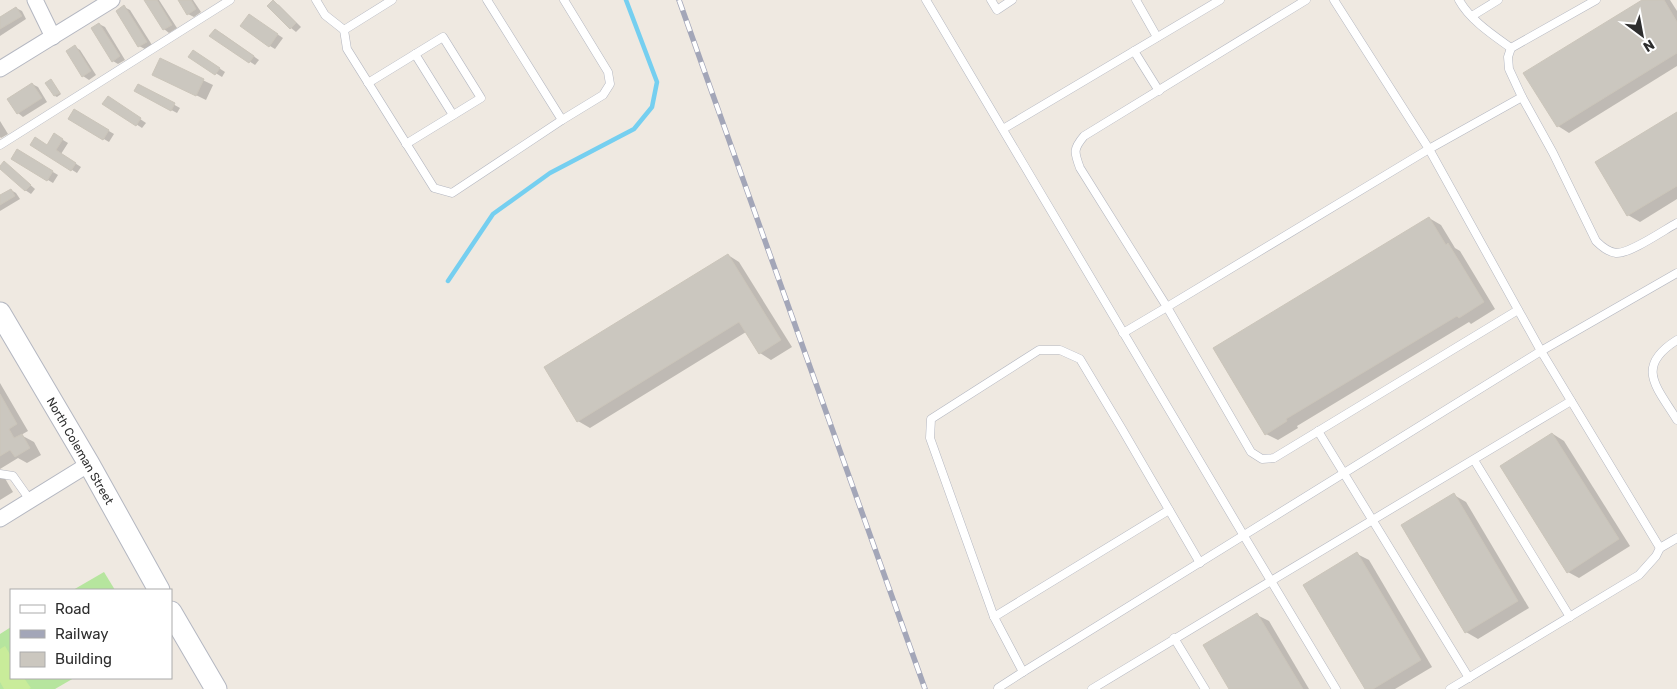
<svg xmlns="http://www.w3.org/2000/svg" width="1677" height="689" font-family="Rubik,sans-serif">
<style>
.green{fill:#b6e59e}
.pitch{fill:#c9ec9a}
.shadow{fill:#0003}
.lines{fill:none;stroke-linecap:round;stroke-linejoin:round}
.stream{stroke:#75cff0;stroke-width:4.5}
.building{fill:#cbc7bf;stroke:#cbc5ba}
.lane-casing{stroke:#b4b7c1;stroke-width:9}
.street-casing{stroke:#b4b7c1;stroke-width:17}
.secondary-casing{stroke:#b4b7c1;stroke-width:23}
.lane{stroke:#fff;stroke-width:8}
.street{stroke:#fff;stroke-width:15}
.secondary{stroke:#fff;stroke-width:21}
.rail-casing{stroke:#a3a6b8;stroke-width:5.5}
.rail{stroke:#fff;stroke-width:4;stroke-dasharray:11;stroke-linecap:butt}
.labels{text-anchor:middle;stroke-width:4.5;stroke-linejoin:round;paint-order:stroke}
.street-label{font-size:12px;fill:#2e2e2e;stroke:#fff}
</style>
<rect width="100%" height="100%" fill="#efe9e1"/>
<!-- green -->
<g class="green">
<polygon points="104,572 115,590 73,590"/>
<polygon points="11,627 11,678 74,678 55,689 0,689 0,634"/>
</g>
<!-- pitch -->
<polygon class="pitch" points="5,646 11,656 11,678 24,678 31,688 29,689 4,689 0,682 0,649"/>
<!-- shadow -->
<g class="shadow">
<polygon points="145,0 159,0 177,28 169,33 164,29"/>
<polygon points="179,0 193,0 201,12 194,17 188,14"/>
<polygon points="1644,0 1670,0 1677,11 1677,66 1569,133 1558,126"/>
<polygon points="274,2 279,5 301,27 296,32 291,28 269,6"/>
<polygon points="124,7 130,10 152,45 145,49 139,46"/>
<polygon points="16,8 22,11 26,19 0,36 0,18"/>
<polygon points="255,19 283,38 275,49 270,46"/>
<polygon points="99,24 105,27 125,60 118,64 113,61"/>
<polygon points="221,33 259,60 255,65 211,36"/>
<polygon points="75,47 80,50 96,75 89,80 83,76"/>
<polygon points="199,55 225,72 222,77 190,57"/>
<polygon points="161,60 213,85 206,100 163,79"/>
<polygon points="51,81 61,94 57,97 55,96"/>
<polygon points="32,84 38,87 47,102 23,117 18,113"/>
<polygon points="139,85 180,108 177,113 136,91"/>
<polygon points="114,101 146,123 142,128 104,103"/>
<polygon points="75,111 114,134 109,142 70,119"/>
<polygon points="1677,114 1677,199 1640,222 1628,215"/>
<polygon points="0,121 8,134 1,138 0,137"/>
<polygon points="55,135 68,143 61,154 81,167 77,173 32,145 48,146"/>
<polygon points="18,151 58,175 53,183 13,159"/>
<polygon points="5,163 35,189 31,194 25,190"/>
<polygon points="11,190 16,193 20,199 0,211 0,197"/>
<polygon points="1429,218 1441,225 1455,248 1460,251 1495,309 1471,324 1469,322 1297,426 1298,428 1278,440 1266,434"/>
<polygon points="728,255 739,262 792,347 771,360 760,353 746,332 590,428 578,421"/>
<polygon points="0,383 28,431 21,435 34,442 41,455 27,463 18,458 0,469"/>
<polygon points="1553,434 1564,441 1630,546 1579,578 1568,572"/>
<polygon points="0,470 13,492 0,500"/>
<polygon points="1454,495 1466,502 1529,608 1478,639 1466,632"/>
<polygon points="1357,554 1369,560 1432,667 1395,689 1367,689"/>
<polygon points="1257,615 1269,621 1309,689 1231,689"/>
</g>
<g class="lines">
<!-- stream -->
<polyline class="stream" points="448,281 493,214 550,173 634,129 652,107 657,82 626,0"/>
</g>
<!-- building -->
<g class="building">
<polygon points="144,0 157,0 172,25 163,30"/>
<polygon points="178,0 191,0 196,9 187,15"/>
<polygon points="273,0 296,23 290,29 267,6"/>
<polygon points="1642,0 1664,0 1677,22 1677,53 1557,127 1523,73"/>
<polygon points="124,5 147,42 138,47 116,11"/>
<polygon points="16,7 22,16 0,29 0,17"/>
<polygon points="249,14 278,34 269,47 240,26"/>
<polygon points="99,23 120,56 112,62 91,28"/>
<polygon points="215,29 254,56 249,63 209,36"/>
<polygon points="75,45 91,71 82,77 66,51"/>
<polygon points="193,50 220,68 215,75 188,57"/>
<polygon points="160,58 204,79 196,96 152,75"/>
<polygon points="51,79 60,93 54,96 45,83"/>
<polygon points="32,83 42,98 17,114 7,99"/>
<polygon points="138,84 175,103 171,111 134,91"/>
<polygon points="108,96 141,118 136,126 102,104"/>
<polygon points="74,109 109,130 103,140 68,119"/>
<polygon points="1677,112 1677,186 1627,216 1595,162"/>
<polygon points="54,133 63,139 56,150 76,163 71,171 30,145 35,137 47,145"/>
<polygon points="17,149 53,171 47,181 11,159"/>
<polygon points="4,161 31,185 25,191 0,169 0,166"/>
<polygon points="11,189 15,196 0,205 0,195"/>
<polygon points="1429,217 1446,245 1448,243 1484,302 1459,318 1457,316 1286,419 1287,421 1265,435 1213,348"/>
<polygon points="728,254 781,340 759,354 739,322 577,422 544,367"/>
<polygon points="0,394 17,424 9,429 14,438 22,434 30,448 15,457 10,450 0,456"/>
<polygon points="1552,433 1619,539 1567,573 1500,466"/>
<polygon points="1454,493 1518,601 1465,633 1401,525"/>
<polygon points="1357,552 1421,660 1373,689 1365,689 1303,585"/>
<polygon points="1257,613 1303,689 1229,689 1203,645"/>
</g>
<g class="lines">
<defs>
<g id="lane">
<polyline points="316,0 325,15 344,30"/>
<polyline points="392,0 344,30 347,49 434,188 452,193 562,120 487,0"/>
<polyline points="926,0 1244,536 1336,689"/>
<polyline points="991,0 997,10 1012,0"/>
<polyline points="1136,0 1157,37"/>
<polyline points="1334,0 1429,149 1167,307 1251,452 1262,459 1274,458 1518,310"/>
<path d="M1459,0C1470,20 1493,35 1511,48"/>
<path d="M1596,0L1511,48L1508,57L1509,69L1522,97L1553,153L1596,241C1602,247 1608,252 1616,253C1630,254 1664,230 1677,223"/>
<polyline points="1472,16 1498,0"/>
<polyline points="1134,51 1159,91"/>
<polyline points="415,54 453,115"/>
<polyline points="368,83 443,37 481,98 406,144"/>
<polyline points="1522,97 1429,149 1541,351 1660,548"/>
<polyline points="562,120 603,95 610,84 608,72 564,0"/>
<polyline points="1003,129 1220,0"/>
<polyline points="0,145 230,0"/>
<path d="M1123,333L1167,307L1080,168C1074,152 1073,149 1084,136L1306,0"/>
<path d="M1677,340C1634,367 1657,387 1677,420"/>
<polyline points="1318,431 1469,678"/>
<polyline points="1474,460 1570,617"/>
<polyline points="0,474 13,476 30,500"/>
<polyline points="994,617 1169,510"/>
<polyline points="1174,638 1205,689"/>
<polyline points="1023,672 994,617 930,438 931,419 1039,350 1060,350 1080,359 1122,429 1200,563"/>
<polyline points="998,689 998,688 1023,672 1541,351 1677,273"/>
<path d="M1092,689C1251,592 1411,498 1571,401"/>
<polyline points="1450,689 1639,575 1656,556 1660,548 1677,538"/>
</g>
<g id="street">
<polyline points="35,0 53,37"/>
<polyline points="0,69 112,0"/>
<polyline points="0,519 89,464"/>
</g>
<g id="secondary">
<polyline points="0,313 89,464 159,590"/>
<polyline points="171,612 216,689"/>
</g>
</defs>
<!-- lane casing -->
<use href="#lane" class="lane-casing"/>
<!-- street casing -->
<use href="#street" class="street-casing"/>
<!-- secondary casing -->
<use href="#secondary" class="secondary-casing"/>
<!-- lane -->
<use href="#lane" class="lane"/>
<!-- street -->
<use href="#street" class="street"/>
<!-- secondary -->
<use href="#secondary" class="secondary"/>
<defs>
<polyline id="rail" points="679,0 925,689"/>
</defs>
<!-- rail casing -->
<use href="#rail" class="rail-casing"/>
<!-- rail -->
<use href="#rail" class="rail"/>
</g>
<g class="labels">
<!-- street labels -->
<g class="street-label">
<text transform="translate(80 451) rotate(60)" y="4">North Coleman Street</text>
</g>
</g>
<!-- legend -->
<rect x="10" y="589" width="162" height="90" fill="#ffffff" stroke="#ababab"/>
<rect x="20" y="605" width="25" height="8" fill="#ffffff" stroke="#ababab"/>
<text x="55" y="614" font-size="15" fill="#2e2e2e">Road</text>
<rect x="20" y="630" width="25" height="8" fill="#a3a6b8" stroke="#ababab"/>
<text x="55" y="639" font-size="15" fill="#2e2e2e">Railway</text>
<rect x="20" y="652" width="25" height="15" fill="#cbc7bf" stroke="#ababab"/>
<text x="55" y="664" font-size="15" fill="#2e2e2e">Building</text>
<!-- north arrow -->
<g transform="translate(1642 35) rotate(148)" stroke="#ffffff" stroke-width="4" paint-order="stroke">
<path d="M0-4L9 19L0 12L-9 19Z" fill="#2e2e2e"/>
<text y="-8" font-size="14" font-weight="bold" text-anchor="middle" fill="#2e2e2e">N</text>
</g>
</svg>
